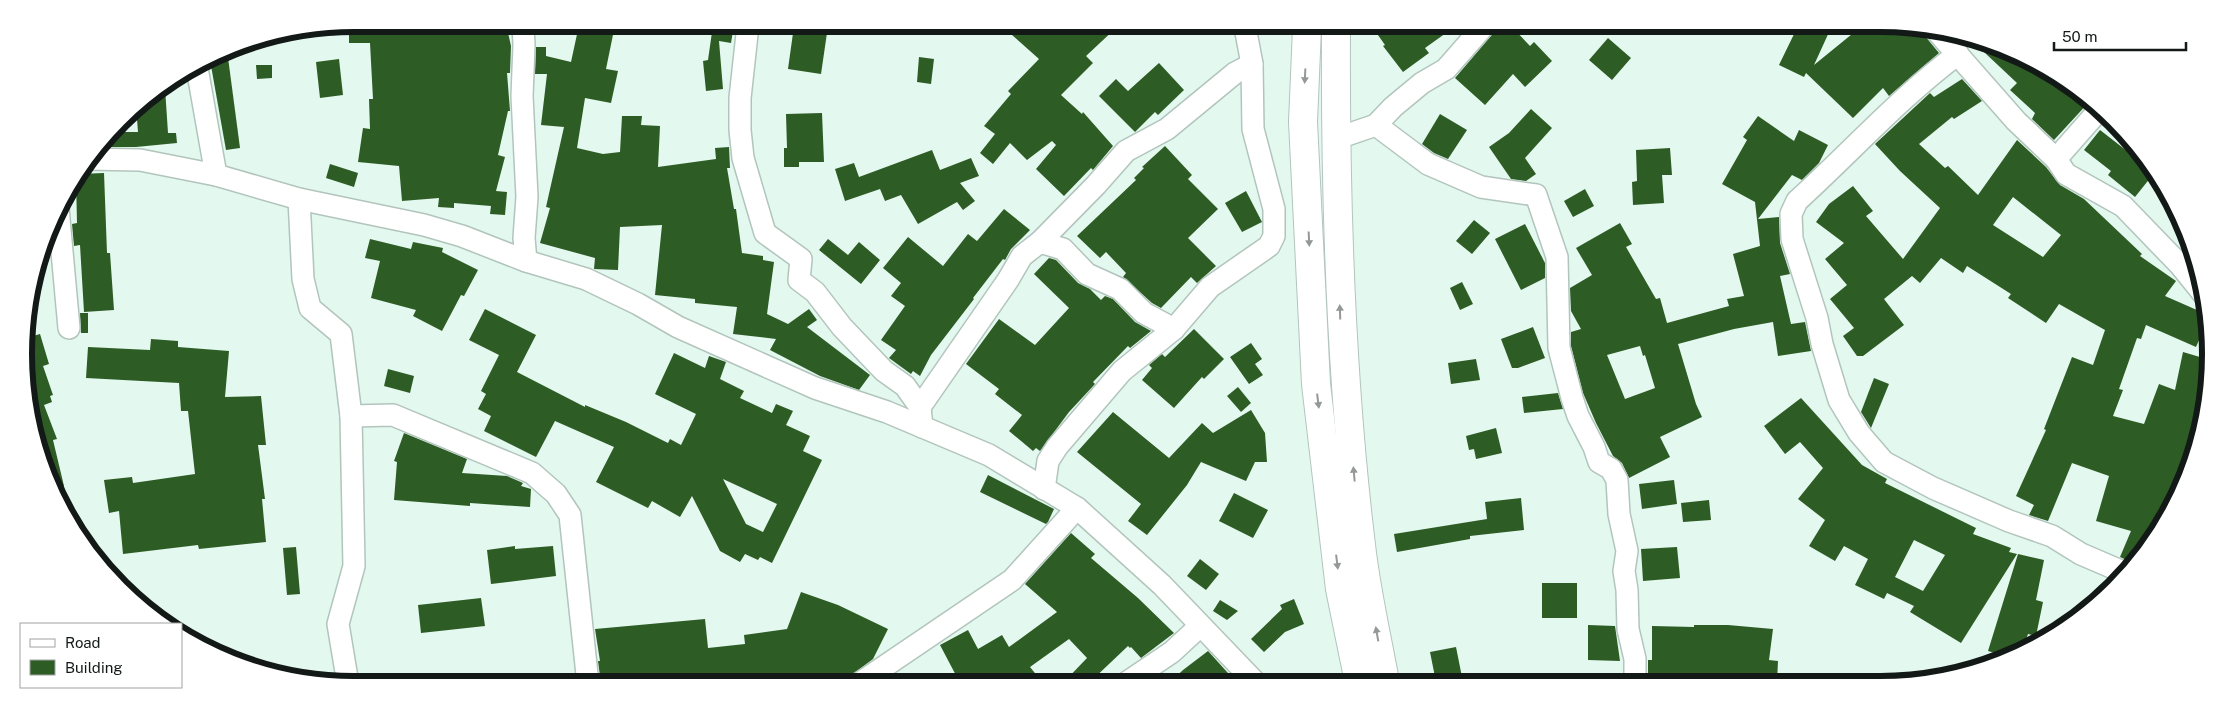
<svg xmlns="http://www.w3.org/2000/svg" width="2234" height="708" font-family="'Public Sans',sans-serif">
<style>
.building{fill:#2e5c25;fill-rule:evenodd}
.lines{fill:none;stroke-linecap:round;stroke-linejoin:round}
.street-casing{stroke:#b2c5bd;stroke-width:24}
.secondary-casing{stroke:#b2c5bd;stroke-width:30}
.street{stroke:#fff;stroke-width:21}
.secondary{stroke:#fff;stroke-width:28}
.oneway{fill:#949896}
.rim{fill:none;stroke:#121916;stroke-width:6}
</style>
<rect width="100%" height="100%" fill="#e3f8ef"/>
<!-- building -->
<g class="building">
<polygon points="349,24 506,24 511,46 510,73 507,73 510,111 508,111 498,155 505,157 496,191 507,192 505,215 490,214 491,206 454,203 454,208 438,207 439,198 402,201 399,166 358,162 363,128 370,129 369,99 373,99 370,43 349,43"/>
<polygon points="579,25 615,25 606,69 618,71 611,103 585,98 577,148 603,154 620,152 622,116 642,116 641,125 660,126 658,167 716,159 715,148 729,147 730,168 727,168 734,209 736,209 742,253 763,256 763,260 774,262 767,314 788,324 809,309 817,320 807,327 870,375 859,390 820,376 770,350 776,339 733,334 737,307 695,303 695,299 655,295 662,225 620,227 618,270 594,269 595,258 540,243 550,208 546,207 564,127 541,125 547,74 535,74 536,47 546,47 546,56 571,62"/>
<polygon points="713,25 734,25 731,43 719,41 723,89 706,91 703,61 708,60"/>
<polygon points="794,26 828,26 821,74 788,69"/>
<polygon points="1020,26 1117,27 1086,56 1093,63 1061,95 1082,114 1083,112 1113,146 1093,170 1091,168 1064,196 1036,169 1056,145 1052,141 1027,160 1010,143 993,164 980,153 995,134 984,126 1011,94 1008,91 1039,59 1012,35"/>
<polygon points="1373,28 1453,28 1425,48 1429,53 1403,72 1383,46 1385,45"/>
<polygon points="1494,28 1513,28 1530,46 1534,42 1552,61 1525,87 1513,74 1485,105 1455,78 1491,36"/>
<polygon points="1796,30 1830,30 1814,65 1857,30 1920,30 1939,53 1889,96 1883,88 1853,118 1806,73 1804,77 1779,65"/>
<polygon points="1968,37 2007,49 2064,80 2090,101 2054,140 2032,119 2035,113 2010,90 2017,83"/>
<polygon points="1608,38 1631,58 1612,80 1589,60"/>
<polygon points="227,50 240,148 226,150 210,60"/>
<polygon points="919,57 934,59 931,84 917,82"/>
<polygon points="339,59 343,95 320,98 316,62"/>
<polygon points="1159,63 1184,90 1158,115 1155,112 1135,132 1099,96 1116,79 1128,91"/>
<polygon points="256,65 272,65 272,78 257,79"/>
<path d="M1962,79L1982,101L1954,119L1952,117L1919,144L1945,168L1948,166L1978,195L2017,140L2046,167L2060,185L2084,199L2142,254L2140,256L2176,281L2165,296L2206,314L2207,322L2196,347L2146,325L2141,339L2137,338L2119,389L2123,390L2113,416L2144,424L2159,384L2175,390L2183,352L2210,360L2204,419L2166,519L2131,562L2120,557L2131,531L2096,521L2109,476L2072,463L2048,521L2029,515L2034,505L2016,496L2046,430L2044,429L2072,357L2093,365L2105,330L2059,304L2046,323L2008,298L2011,294L1967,266L1963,273L1941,258L1920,283L1912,276L1884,299L1904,325L1863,356H1857L1843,336L1854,328L1830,299L1847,285L1825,259L1844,243L1816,222L1829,204L1853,186L1873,211L1866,216L1903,259L1940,208L1900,171L1875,144L1930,93L1934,97ZM2013,197L2061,235L2043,257L1993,225Z"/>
<polygon points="165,88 168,133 176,133 177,143 136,147 110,147 112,132 138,132 136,106"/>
<polygon points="1531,109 1552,128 1525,158 1536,174 1526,181 1511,179 1489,147 1509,133"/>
<polygon points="822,113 824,162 799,162 799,167 784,167 784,148 787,148 786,114"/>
<polygon points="1440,114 1467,130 1448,159 1434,153 1422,144"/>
<path d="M1758,116L1794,141L1799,130L1828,145L1819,163L1802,180L1792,175L1758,219L1779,217L1780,243L1790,274L1780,276L1791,324L1805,322L1811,351L1778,356L1773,322L1734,329L1678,344L1696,404L1702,417L1660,437L1670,457L1629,478L1622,463L1613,456L1596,423L1583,393L1571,346V332L1581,329L1571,311L1570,288L1592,275L1576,248L1620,223L1632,244L1626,247L1656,299L1660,298L1667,323L1729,306L1727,299L1744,296L1733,254L1760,246L1755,202L1722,184L1747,140L1743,137ZM1640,346L1643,356L1645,355L1655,388L1625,399L1607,355Z"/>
<polygon points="2100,130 2127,151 2133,144 2155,172 2135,197 2108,175 2111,171 2084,150"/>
<polygon points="1165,146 1192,175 1188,179 1218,209 1188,238 1216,266 1197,283 1191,277 1161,308 1152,303 1123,277 1126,273 1106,252 1100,258 1077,236 1136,180 1134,178 1144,168 1142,167"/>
<polygon points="1670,148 1672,175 1662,175 1664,203 1633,205 1632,182 1637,181 1636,150"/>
<polygon points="932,150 940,170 971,158 979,176 960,183 975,201 963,210 957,202 918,224 901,195 885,201 880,189 845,201 835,169 854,163 859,177"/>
<polygon points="330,164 358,173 354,187 326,178"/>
<polygon points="104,173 107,253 110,253 114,310 84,312 80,245 74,246 72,224 77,223 76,179 79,174"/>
<polygon points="1585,189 1594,206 1573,217 1564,201"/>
<polygon points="1246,191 1262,222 1242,232 1225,203"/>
<polygon points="1004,209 1030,230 1011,249 1005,260 1003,259 973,298 974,299 931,355 920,376 913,371 911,374 889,358 896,350 881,340 905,306 891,296 901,283 883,268 908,237 943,266 968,234 977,241"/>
<polygon points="1474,220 1490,233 1472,254 1456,241"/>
<polygon points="1525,224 1545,263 1545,278 1521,290 1495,239"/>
<polygon points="370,239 411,249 413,242 443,248 442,252 478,270 464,296 461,295 442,331 413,316 416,310 371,298 380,261 365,258"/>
<polygon points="828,239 848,255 859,242 880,260 861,284 819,250"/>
<polygon points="1049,258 1056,260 1078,283 1090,289 1101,300 1105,296 1113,299 1135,322 1151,331 1130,348 1128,346 1093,382 1095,384 1069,412 1040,451 1036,448 1033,451 1009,431 1022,415 995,394 999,389 966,364 999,319 1035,345 1069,308 1034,274"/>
<polygon points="1462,282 1473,304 1460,310 1450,288"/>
<path d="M485,309L536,335L517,372L585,407V405L626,422L668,443L670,439L681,445L696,414L655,394L674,353L705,368L709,356L726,362L720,379L744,391L740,398L772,413L776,404L793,411L786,425L810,436L803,451L822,460L772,563L760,557L758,560L745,554L740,562L720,551L692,496L680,517L652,501L648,508L596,482L614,447L555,421L536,457L484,431L491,416L478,409L486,394L481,391L499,355L469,340ZM723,479L777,504L763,532L746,524Z"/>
<polygon points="80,313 88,313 88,333 81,333"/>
<polygon points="1533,327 1545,358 1518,368 1512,368 1501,339"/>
<polygon points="1194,329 1224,359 1204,379 1202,377 1174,408 1142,380 1152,368 1149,365 1162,354 1165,357"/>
<polygon points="40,334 49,364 43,366 53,395 50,396 52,402 44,405 57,439 53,440 64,486 57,488 35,439 24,376 26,338"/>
<polygon points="151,339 178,341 178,347 229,351 225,397 261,396 266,445 258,445 265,499 262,499 266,542 199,549 198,545 123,554 119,511 109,513 104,480 132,477 133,483 195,474 188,411 181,411 179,383 86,378 88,347 150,350"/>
<polygon points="1251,343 1262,359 1255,364 1263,375 1249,384 1230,357"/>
<polygon points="1476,359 1480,380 1451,384 1448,363"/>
<polygon points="388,369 414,376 410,393 384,386"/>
<polygon points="1874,378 1889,384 1871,428 1861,412"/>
<polygon points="1238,387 1251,403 1241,412 1227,396"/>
<polygon points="1558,393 1563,409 1524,413 1522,397"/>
<path d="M1801,398L1862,465L1887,479L1885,483L1976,528L1973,534L2011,548L2009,552L2017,554L1961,643L1910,612L1914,606L1887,593L1884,599L1855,585L1868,559L1844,546L1835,561L1809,546L1825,520L1798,499L1823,468L1800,442L1785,454L1764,426ZM1914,540L1945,555L1923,591L1895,577Z"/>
<polygon points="1251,410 1265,433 1267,462 1255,462 1246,481 1201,462 1187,485 1147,535 1128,521 1141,504 1077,452 1113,412 1169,458 1202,423 1213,433"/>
<polygon points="1496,428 1502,453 1476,459 1474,449 1469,450 1466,436"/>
<polygon points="404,433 467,459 462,473 507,476 523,483 521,486 531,489 530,507 470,503 470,506 394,500 397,462 394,461"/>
<polygon points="988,475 1054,509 1048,522 1046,524 980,492"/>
<polygon points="1674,480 1677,504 1642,509 1639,484"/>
<polygon points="1234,493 1268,510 1253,538 1219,521"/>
<polygon points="1521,498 1524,530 1470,536 1470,539 1397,552 1394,534 1487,519 1485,502"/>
<polygon points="1709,500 1711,520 1683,522 1681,503"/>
<polygon points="1071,533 1095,554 1091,558 1138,598 1174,633 1141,658 1131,647 1130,648 1128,646 1089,683 1063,683 1087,658 1069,639 1030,667 1043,683 960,683 940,645 968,630 978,649 1002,635 1009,647 1057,612 1025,584"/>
<polygon points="515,546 515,549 553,546 556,576 491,584 487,550"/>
<polygon points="296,547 300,594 287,595 283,548"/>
<polygon points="1677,547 1680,578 1643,581 1641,549"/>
<polygon points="2018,554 2044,560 2036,600 2043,602 2036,636 2028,634 2022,651 2005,656 1988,651"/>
<polygon points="1200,559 1219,574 1206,590 1187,576"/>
<rect x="1542" y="583" width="35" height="35"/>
<polygon points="801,592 838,605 888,629 873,659 841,683 713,684 713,680 672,684 617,684 616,674 600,676 598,661 600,661 595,629 705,619 708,648 745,644 744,635 787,629"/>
<polygon points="481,598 485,626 421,633 418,605"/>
<polygon points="1294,599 1304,624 1285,632 1264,652 1251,639 1282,609 1280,605"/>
<polygon points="1220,600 1238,611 1227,620 1213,611"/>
<polygon points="1588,625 1615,626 1620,661 1588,660"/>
<polygon points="1694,625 1728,625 1773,629 1769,660 1778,661 1777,682 1693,682 1693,677 1648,674 1648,660 1652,660 1652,626 1694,627"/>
<polygon points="1456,647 1463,682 1436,682 1430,652"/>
<polygon points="1208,651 1237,683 1169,683 1183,670"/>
</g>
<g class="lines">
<defs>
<g id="street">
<polyline points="523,24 524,45 522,96 527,197 524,238 526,261"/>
<polyline points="748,25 740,98 740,130 743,158 765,233 801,259 799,280 815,292 842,327 884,371 905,386 920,407 922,427"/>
<polyline points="1936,30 2016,121 2056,159 2066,174 2123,206 2180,265 2205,296"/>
<path d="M1958,54C1900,97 1851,152 1797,201L1791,214L1792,239L1817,318L1822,344L1839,400L1859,433L1884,462L1933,488L2009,521L2052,536L2081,554L2123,572"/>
<polyline points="197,68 216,175"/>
<polyline points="1376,125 1428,164 1481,187 1536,195 1557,257 1559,348 1572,398 1578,416 1594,447 1599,462 1611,469 1617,480 1619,514 1627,551 1624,571 1627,590 1628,629 1635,659 1635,682"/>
<polyline points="1335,139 1376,125 1393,107 1422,83 1446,69 1482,28"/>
<polyline points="88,159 140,160 216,175 299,199 424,225 462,236 526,261 586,279 638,304 678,327 815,388 887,412 989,455 1077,508 1162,585 1256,683"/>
<polyline points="2056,159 2100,109"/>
<polyline points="299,199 303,279 310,308 341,334 351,416 354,566 338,624 348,684"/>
<polyline points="58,208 69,328"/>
<polyline points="1040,242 1096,185 1126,151 1167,129 1235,73 1252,64"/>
<polyline points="920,407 1008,280 1022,256 1040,242 1063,249 1087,274 1120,289 1144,313 1174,329"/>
<polyline points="351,416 393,415 532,473 556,494 570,515 588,684"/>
<polyline points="1044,489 1048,461 1057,447 1122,371 1174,329 1210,287 1269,246 1274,236 1274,209 1253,129 1252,64 1245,27"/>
<polyline points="860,683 1012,580 1077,508"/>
<polyline points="1126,683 1172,652 1200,626"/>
</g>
<g id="secondary">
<polyline points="1307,28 1303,122 1316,384 1340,589 1359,682"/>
<path d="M1336,28C1335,200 1340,373 1361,545C1366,591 1377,637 1385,682"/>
</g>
</defs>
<!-- street casing -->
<use href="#street" class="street-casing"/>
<!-- secondary casing -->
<use href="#secondary" class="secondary-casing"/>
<!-- street -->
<use href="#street" class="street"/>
<!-- secondary -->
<use href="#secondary" class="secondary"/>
</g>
<!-- one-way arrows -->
<defs><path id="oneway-solid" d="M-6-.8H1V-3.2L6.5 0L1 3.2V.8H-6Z" transform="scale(1.25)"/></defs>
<g class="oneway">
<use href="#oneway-solid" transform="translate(1305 76) rotate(93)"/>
<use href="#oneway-solid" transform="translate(1309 239) rotate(87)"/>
<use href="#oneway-solid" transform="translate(1340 312) rotate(-92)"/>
<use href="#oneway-solid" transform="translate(1318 401) rotate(83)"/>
<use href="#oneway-solid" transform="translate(1354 474) rotate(-95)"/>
<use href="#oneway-solid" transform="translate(1337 562) rotate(83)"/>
<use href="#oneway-solid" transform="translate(1377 634) rotate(-100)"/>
</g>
<!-- crop -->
<path d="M0 0H2234V708H0ZM354 32H1880A322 322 0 0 1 2202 354V354A322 322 0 0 1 1880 676H354A322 322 0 0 1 32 354V354A322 322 0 0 1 354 32Z" fill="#fff" fill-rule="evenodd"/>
<path class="rim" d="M354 32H1880A322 322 0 0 1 2202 354V354A322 322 0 0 1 1880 676H354A322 322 0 0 1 32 354V354A322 322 0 0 1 354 32Z"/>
<!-- legend -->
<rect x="20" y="623" width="162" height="65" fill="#ffffff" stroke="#a0a3a2"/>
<rect x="30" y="639" width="25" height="8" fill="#ffffff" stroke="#a0a3a2"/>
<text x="65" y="648" font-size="15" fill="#121916">Road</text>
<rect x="30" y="660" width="25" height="15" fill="#2e5c25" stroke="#a0a3a2"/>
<text x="65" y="673" font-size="15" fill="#121916">Building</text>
<!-- scale -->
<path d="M2054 42v8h132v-8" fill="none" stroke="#121916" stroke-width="2.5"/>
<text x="2062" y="42" font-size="15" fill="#121916" stroke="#ffffff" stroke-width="4" paint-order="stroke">50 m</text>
</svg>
